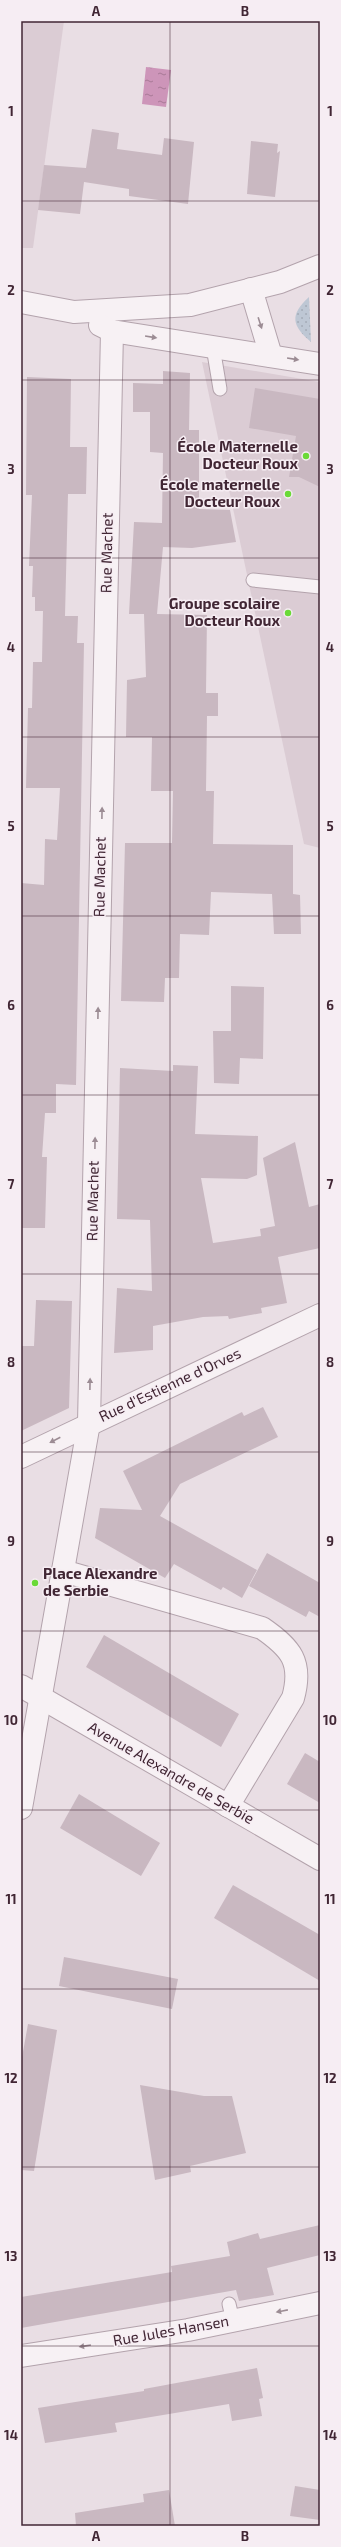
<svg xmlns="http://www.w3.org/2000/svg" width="341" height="2547" font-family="'Exo 2',sans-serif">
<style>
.built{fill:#dbccd4}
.grass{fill:url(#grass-dots)}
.water{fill:url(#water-ripples)}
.building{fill:#c9b8c1}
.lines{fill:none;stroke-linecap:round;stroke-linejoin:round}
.lane-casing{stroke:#b3a3ac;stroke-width:15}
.street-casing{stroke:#b3a3ac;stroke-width:24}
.lane{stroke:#f7f1f4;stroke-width:13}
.street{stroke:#f7f1f4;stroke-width:22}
.oneway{fill:#9c8c94}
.grid{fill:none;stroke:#412634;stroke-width:1;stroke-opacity:0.55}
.poi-dot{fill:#6ada37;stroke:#f6edf3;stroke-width:1.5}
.labels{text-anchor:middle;stroke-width:3;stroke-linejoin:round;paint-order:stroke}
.poi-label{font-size:15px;font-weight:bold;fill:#412634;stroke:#f6edf3;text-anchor:end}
.street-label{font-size:15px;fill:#412634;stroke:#f6edf3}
.neatline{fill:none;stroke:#412634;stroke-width:1.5}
.grid-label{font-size:13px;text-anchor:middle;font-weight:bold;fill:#412634}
</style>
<defs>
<pattern id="grass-dots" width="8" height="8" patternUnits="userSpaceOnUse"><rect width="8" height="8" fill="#bec7d4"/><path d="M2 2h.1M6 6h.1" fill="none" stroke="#a4abb7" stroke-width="1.8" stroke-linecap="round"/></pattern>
<pattern id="water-ripples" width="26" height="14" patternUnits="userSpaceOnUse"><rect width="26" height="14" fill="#cd95b9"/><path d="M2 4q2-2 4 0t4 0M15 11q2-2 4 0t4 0" fill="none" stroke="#a87997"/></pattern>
</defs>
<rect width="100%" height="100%" fill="#e9dee4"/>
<!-- built -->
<g class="built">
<polygon points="21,21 64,21 33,248 21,248"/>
<polygon points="202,362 320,382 320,848 304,844"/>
</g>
<!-- grass -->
<path class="grass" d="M309,297L311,342C292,326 289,315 309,297Z"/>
<!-- water -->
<polygon class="water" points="146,67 171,70 166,107 142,104"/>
<!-- building -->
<g class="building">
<polygon points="92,129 119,133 117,149 162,155 164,138 194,142 188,204 129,196 129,189 84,182 80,214 38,210 44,165 86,168"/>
<polygon points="251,141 278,144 277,153 280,151 275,197 247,194"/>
<polygon points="163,371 190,373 189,430 199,430 199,509 230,510 236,542 192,548 163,547 157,614 207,615 206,693 218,693 218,716 207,716 206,791 214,791 213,844 293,845 293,894 300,895 301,934 274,934 272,894 211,892 209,935 180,934 179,978 165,978 164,1002 121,1001 125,843 172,843 173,791 151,791 152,737 126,737 127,680 146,677 144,614 129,614 134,522 162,523 163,453 150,452 150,412 133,412 133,383 163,384"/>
<polygon points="27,377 71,379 70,447 87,447 86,494 68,494 65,616 78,616 77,643 84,643 76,1085 56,1084 56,1113 45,1113 42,1157 47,1157 45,1228 21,1228 21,883 44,885 45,839 57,840 60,788 26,788 28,708 32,708 33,662 42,662 43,611 35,611 35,597 32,597 33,566 29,566 32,495 26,495"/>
<polygon points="255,388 320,399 320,487 299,477 289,477 296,436 249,428"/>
<polygon points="231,986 264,987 263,1059 240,1058 239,1084 214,1083 213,1031 231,1031"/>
<polygon points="173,1065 198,1066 195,1134 258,1136 257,1175 247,1179 201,1178 213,1243 261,1236 260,1229 275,1226 263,1158 295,1142 309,1207 320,1204 320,1248 278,1257 287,1303 261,1308 262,1313 245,1316 229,1319 228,1316 203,1317 153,1326 153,1350 114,1353 117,1288 152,1291 150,1220 117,1219 120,1068 173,1071"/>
<polygon points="36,1300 72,1301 69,1408 21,1431 21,1346 34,1346"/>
<polygon points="263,1407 278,1437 180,1484 160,1516 257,1570 242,1598 223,1587 221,1590 174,1564 165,1578 95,1538 100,1508 142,1510 123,1471 242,1412 244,1416"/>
<polygon points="267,1553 320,1583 320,1617 309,1611 306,1617 249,1586"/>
<polygon points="104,1635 239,1714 221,1747 86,1667"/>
<polygon points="305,1753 320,1762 320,1803 287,1784"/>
<polygon points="79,1794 160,1843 141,1876 60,1828"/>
<polygon points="233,1885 320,1935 320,1981 214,1918"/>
<polygon points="64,1957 178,1979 172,2009 59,1986"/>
<polygon points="28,2024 57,2030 34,2171 21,2170 21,2063"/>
<polygon points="140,2085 204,2096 232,2096 246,2153 190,2166 191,2172 155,2180"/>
<polygon points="320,2225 320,2255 267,2268 274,2295 239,2301 236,2290 21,2328 21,2297 172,2272 171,2266 230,2256 227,2242 258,2233 260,2239"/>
<polygon points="257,2368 263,2398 259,2399 262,2416 232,2421 229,2404 115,2423 117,2432 45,2443 38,2408 144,2391 144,2389"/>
<polygon points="295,2486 320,2490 320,2520 290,2516"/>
<polygon points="169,2490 175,2526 76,2526 75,2513 144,2502 143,2494"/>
</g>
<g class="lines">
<defs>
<g id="lane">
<polyline points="213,347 220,389"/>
<polyline points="253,580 320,587"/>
<polyline points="229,2304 233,2321"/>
</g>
<g id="street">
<polyline points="251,289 271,356"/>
<polyline points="21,302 74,312 190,305 280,282 320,266"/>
<polyline points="100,325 112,331 320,364"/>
<polyline points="21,1457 320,1315"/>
<path d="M63,1571L262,1628C291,1648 303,1662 293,1698L228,1806"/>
<polyline points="21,1686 320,1859"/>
<polyline points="21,1808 89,1423 112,331"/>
<polyline points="21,2356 188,2330 320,2303"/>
</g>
</defs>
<!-- lane casing -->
<use href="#lane" class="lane-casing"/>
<!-- street casing -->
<use href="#street" class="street-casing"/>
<!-- lane -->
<use href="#lane" class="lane"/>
<!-- street -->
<use href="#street" class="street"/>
</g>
<!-- one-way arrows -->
<defs><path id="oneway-solid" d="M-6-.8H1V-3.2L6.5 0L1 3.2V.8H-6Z"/></defs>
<g class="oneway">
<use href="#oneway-solid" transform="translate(260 323) rotate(72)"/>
<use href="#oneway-solid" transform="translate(151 337) rotate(9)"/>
<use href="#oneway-solid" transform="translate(293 359) rotate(9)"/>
<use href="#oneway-solid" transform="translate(102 813) rotate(-89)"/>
<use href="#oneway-solid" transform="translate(98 1013) rotate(-89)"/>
<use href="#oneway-solid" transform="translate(95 1143) rotate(-89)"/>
<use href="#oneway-solid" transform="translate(90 1384) rotate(-89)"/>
<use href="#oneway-solid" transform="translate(55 1440) rotate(153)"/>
<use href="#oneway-solid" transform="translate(282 2311) rotate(169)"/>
<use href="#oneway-solid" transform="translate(85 2346) rotate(171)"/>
</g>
<!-- grid -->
<path class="grid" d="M170,21V2526M21,201H320M21,380H320M21,558H320M21,737H320M21,916H320M21,1095H320M21,1274H320M21,1452H320M21,1631H320M21,1810H320M21,1989H320M21,2167H320M21,2346H320"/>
<!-- markers -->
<g class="poi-dot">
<circle cx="306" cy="456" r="4"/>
<circle cx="288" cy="494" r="4"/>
<circle cx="288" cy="613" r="4"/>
<circle cx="35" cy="1583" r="4"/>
</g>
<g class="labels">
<!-- poi labels -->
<g class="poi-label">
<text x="298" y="452">École Maternelle<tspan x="298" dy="17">Docteur Roux</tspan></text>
<text x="280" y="490">École maternelle<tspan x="280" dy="17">Docteur Roux</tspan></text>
<text x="280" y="609">Groupe scolaire<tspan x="280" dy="17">Docteur Roux</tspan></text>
<text x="43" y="1579" text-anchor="start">Place Alexandre<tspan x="43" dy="17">de Serbie</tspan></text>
</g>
<!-- street labels -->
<g class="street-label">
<text transform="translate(107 553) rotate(-89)" y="5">Rue Machet</text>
<text transform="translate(100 877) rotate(-89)" y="5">Rue Machet</text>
<text transform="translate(93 1201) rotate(-89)" y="5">Rue Machet</text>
<text transform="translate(170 1385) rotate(-25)" y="5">Rue d'Estienne d'Orves</text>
<text transform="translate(171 1773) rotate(30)" y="5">Avenue Alexandre de Serbie</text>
<text transform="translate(171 2331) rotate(-10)" y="5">Rue Jules Hansen</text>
</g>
</g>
<!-- border -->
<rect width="341" height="2547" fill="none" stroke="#f6edf3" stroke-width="44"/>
<rect x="22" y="22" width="297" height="2503" class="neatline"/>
<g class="grid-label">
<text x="96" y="16">A</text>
<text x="245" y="16">B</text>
<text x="11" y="116">1</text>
<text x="330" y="116">1</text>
<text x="11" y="295">2</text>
<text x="330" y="295">2</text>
<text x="11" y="474">3</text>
<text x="330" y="474">3</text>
<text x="11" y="652">4</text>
<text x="330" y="652">4</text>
<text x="11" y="831">5</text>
<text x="330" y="831">5</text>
<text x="11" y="1010">6</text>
<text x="330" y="1010">6</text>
<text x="11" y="1189">7</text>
<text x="330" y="1189">7</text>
<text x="11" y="1367">8</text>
<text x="330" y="1367">8</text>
<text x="11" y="1546">9</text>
<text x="330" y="1546">9</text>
<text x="11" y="1725">10</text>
<text x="330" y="1725">10</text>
<text x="11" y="1904">11</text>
<text x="330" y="1904">11</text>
<text x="11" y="2083">12</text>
<text x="330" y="2083">12</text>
<text x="11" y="2261">13</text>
<text x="330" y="2261">13</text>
<text x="11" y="2440">14</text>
<text x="330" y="2440">14</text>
<text x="96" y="2541">A</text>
<text x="245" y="2541">B</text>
</g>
</svg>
